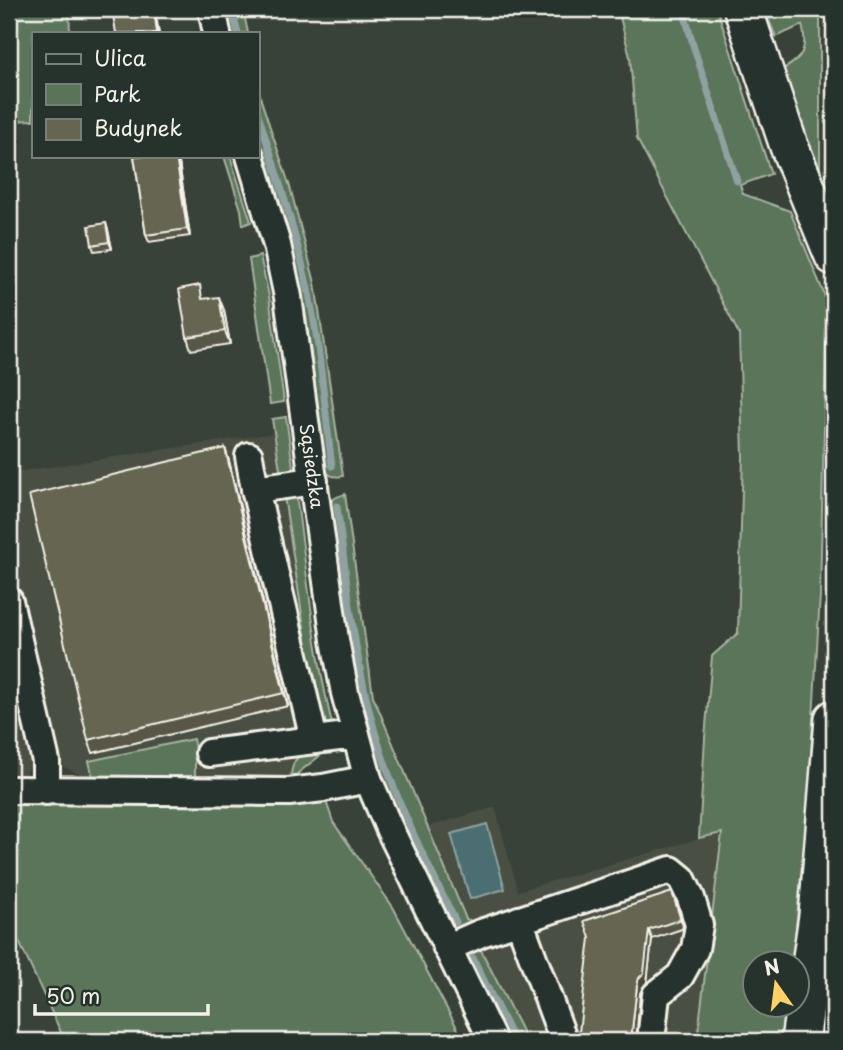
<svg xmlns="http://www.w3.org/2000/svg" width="843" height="1050" font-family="'Playpen Sans',sans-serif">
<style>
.built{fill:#494f43}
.green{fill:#5a745a;stroke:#a7b2a1;stroke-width:2}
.water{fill:#4b6e72;stroke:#8fa2a1;stroke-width:2}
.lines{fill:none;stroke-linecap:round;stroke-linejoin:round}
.stream{stroke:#8fa2a1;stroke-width:7}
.minor-casing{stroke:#f4f1e8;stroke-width:32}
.highway-casing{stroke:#f4f1e8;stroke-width:42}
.minor{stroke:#26332d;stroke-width:26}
.highway{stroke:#26332d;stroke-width:37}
.wall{fill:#585746;stroke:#f4f1e8;stroke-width:2}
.shaded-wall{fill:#474739;stroke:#f4f1e8;stroke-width:2}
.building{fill:#666551;stroke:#f4f1e8;stroke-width:2}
.labels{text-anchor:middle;stroke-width:5;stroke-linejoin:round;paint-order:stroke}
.street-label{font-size:18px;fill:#f4f1e8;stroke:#26332d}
</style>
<rect width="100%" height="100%" fill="#394238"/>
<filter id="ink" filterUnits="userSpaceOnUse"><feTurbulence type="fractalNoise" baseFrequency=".0143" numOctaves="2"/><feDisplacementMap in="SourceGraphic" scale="14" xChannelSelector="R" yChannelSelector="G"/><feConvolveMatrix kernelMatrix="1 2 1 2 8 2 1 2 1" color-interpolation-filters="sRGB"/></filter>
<g filter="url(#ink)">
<!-- built -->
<g class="built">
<polygon points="274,433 323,753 292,778 87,778 60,765 46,764 31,765 24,778 9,778 9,473"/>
<polygon points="495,807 518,891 722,832 697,1041 527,1041 466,920 427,827"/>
</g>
<!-- green -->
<g class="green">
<polygon points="9,9 69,9 70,33 33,33 33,120 9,121"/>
<polygon points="225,9 243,9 248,33 230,33"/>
<polygon points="618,9 717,9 771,174 740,185 743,194 790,211 827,301 820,594 808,809 794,947 792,962 756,962 756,1004 786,1005 781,1041 697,1041 722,833 699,838 705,738 712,656 738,633 743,456 739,334 637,139 630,57"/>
<path d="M764,9H820V172L801,126L783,69C803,59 808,47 802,25L776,37Z"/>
<path d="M257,80L261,100L290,187L315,283L343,476C332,478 327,475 323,466L289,243L257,132Z"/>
<polygon points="224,156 230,156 251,222 243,225 241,210"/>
<polygon points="260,256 269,296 284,402 270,404 249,259"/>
<polygon points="286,417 294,474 281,476 272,419"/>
<path d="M296,494C307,572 314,651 333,728L320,732L284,496Z"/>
<path d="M345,494L373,696L466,919L475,922L458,932L451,930C416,858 380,786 360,708C344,642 338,574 329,507C332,498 336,497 345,494Z"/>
<path d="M193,739L195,749V776L291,777C292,754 302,754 322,749L323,753L292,778H93L89,761Z"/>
<polygon points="9,798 326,801 333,822 393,907 464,1041 65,1041 9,920"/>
<polygon points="485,942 481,950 527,1041 507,1041 465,958 465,953"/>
</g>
<!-- water -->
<polygon class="water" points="487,824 505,889 470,899 451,834"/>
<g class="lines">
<!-- stream -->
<g class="stream">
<polyline points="232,9 238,33"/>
<polyline points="683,9 694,48 737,181"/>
<path d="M257,111C275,167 293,223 306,280C320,341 324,404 332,466"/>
<path d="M337,506C347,580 354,659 375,732C394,798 425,860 456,922"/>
<polyline points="473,958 514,1041"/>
</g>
<defs>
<g id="minor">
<polyline points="212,9 217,33"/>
<path id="s1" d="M250,156L277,245L288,297L335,640L345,693L368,779L389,828L493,1041"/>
<polyline points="249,456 255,489 314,740"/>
<polyline points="255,489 314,481"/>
<polyline points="9,601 46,761 46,791"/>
<polyline points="209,753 339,737 356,737"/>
<polyline points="9,790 289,792 323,788 368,779"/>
<polyline points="519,920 564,1041"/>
<polyline points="447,948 481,933 671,870 682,879 691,898 699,925 695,949 680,976 656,995 651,1041"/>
</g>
<g id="highway">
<polyline points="743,9 789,146 834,256"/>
<polyline points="800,1041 818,916 834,719"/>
</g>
</defs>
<!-- minor casing -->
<use href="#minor" class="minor-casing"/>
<!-- highway casing -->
<use href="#highway" class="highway-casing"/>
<!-- minor -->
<use href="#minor" class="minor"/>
<!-- highway -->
<use href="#highway" class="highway"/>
</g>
<!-- wall -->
<g class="wall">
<polygon points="134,156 178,156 190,236 149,242 146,235"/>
<polygon points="108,230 112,249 94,251 92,245"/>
<polygon points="205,299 224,310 230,344 191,350 187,337"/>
<polygon points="225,448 229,461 288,706 93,753 88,740"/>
<polygon points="672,892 683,926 682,929 652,939 647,982 643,987 640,993 635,1039 578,1041"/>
</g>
<!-- shaded-wall -->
<g class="shaded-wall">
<polygon points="154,9 155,9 159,33 157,33"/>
<polygon points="176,156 178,156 190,236 187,229"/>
<polygon points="106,223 108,230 112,249 109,242"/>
<polygon points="219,297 224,310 230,344 225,331"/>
<polygon points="225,448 229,461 288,706 284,693"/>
<polygon points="649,930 652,939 647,982 643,987 640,993 636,1041 634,1041 632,1031 637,985"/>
</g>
<!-- building -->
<g class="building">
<polygon points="112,9 154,9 157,33 116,33"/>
<polygon points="134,156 176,156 187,229 146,235"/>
<polygon points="106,223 109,242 92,245 89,226"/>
<polygon points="200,285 202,299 219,297 225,331 187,337 179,289"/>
<polygon points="225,448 284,693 88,740 29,495"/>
<polygon points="672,892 680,917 679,920 649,930 644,973 639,978 637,985 632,1031 633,1038 635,1041 578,1041 590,938 584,921"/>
</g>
</g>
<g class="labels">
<!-- street labels -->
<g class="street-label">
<text dy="6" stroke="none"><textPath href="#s1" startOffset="317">Sąsiedzka</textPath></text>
</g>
</g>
<!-- margin -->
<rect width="843" height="1050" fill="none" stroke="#26332d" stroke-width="35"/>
<rect x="18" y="18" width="808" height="1015" fill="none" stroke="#f4f1e8" stroke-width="2.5" filter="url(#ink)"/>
<!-- legend -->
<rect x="32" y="32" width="228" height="126" fill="#26332d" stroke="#787f78" stroke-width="2"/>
<rect x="46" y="54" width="35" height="10" fill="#26332d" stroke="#787f78" stroke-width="2"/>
<text x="94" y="66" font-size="21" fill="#f4f1e8">Ulica</text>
<rect x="46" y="84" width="35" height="21" fill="#5a745a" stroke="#787f78" stroke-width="2"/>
<text x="94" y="102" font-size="21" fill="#f4f1e8">Park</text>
<rect x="46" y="119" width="35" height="21" fill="#666551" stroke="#787f78" stroke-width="2"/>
<text x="94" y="136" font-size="21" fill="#f4f1e8">Budynek</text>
<!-- north arrow -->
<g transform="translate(776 984) rotate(346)"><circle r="33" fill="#26332d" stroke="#787f78" stroke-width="2"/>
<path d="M0-5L12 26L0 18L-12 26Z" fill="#ffd166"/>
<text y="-10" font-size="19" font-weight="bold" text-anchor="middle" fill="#f4f1e8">N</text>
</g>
<!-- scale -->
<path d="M35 1004v10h173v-10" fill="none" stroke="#f4f1e8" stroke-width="3.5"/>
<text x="46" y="1004" font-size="21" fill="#f4f1e8" stroke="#26332d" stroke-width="5" paint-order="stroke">50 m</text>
</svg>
